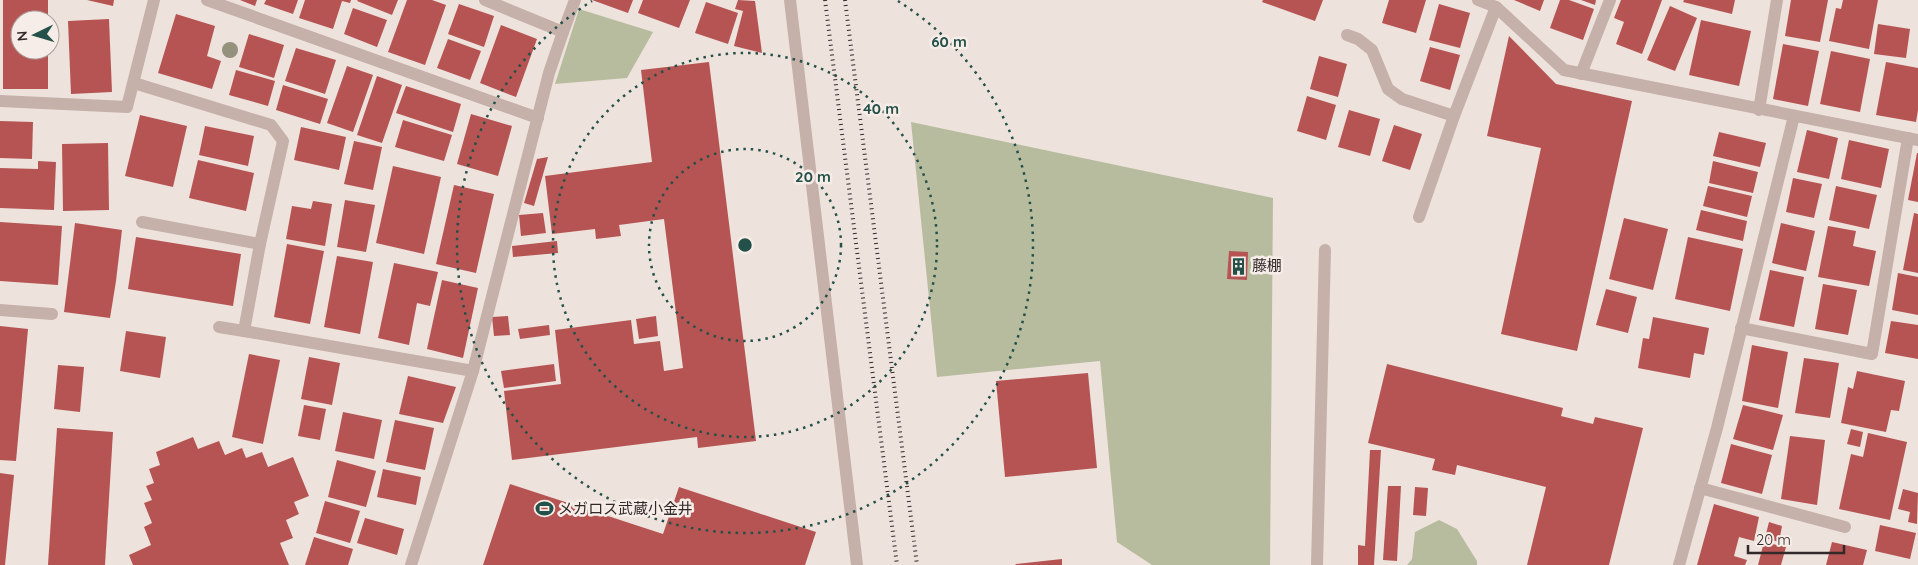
<svg xmlns="http://www.w3.org/2000/svg" width="1918" height="565" font-family="Quicksand,'Noto Sans JP',sans-serif">
<style>
.green{fill:#b8bc9e}
.building{fill:#b65453}
.lines{fill:none;stroke-linecap:round;stroke-linejoin:round}
.service{stroke:#c5b0aa;stroke-width:12}
.minor{stroke:#c5b0aa;stroke-width:12}
.rail{stroke:#332928;stroke-width:4;stroke-dasharray:1 4;stroke-linecap:butt}
.tree{fill:#94917d}
.ring{fill:none;stroke:#235048;stroke-width:2.5;stroke-dasharray:2.5 5}
.labels{text-anchor:middle;stroke-width:5;stroke-linejoin:round;paint-order:stroke}
.poi-label{font-size:15px;fill:#332928;stroke:#f7ede8;text-anchor:start}
.centre{fill:#235048;stroke:#f7ede8;stroke-width:2.5}
.ring-label{font-size:15px;text-anchor:middle;font-weight:bold;fill:#235048;stroke:#f7ede8;stroke-width:5;stroke-linejoin:round;paint-order:stroke}
</style>
<rect width="100%" height="100%" fill="#eee2dc"/>
<!-- green -->
<g class="green">
<polygon points="579,9 653,32 627,78 555,84"/>
<polygon points="911,122 1273,198 1270,565 1152,565 1117,542 1100,361 937,377"/>
<polygon points="1439,520 1457,529 1477,561 1477,565 1407,565 1412,559 1415,532"/>
</g>
<!-- building -->
<g class="building">
<polygon points="3,0 48,0 48,20 20,20 20,50 48,50 48,89 3,89"/>
<polygon points="87,0 114,0 113,6"/>
<polygon points="240,0 257,0 255,6"/>
<polygon points="266,0 298,0 293,14 264,4"/>
<polygon points="305,0 351,0 350,3 342,1 333,29 299,18"/>
<polygon points="358,0 398,0 392,15 357,1"/>
<polygon points="407,0 432,0 446,5 425,65 388,52"/>
<polygon points="592,0 633,0 628,13"/>
<polygon points="643,0 690,0 679,28 638,13"/>
<polygon points="738,0 755,1 762,53 734,46 743,11 735,9"/>
<polygon points="1263,0 1323,0 1315,21 1262,2"/>
<polygon points="1389,0 1426,0 1416,33 1382,23"/>
<polygon points="1514,0 1544,0 1540,11"/>
<polygon points="1560,0 1569,0 1594,9 1583,40 1550,28"/>
<polygon points="1581,0 1596,0 1595,5"/>
<polygon points="1621,0 1662,0 1642,54 1616,44 1624,22 1614,18"/>
<polygon points="1684,0 1735,0 1732,14 1683,2"/>
<polygon points="1791,0 1828,0 1820,42 1785,36"/>
<polygon points="1843,0 1878,0 1869,49 1829,41 1836,8 1841,9"/>
<polygon points="706,2 738,13 728,44 695,33"/>
<polygon points="459,4 494,16 484,47 448,34"/>
<polygon points="1439,4 1470,13 1460,48 1429,40"/>
<polygon points="1670,6 1697,18 1675,71 1647,60"/>
<polygon points="353,8 387,20 377,47 344,34"/>
<polygon points="176,14 215,26 207,56 221,61 212,89 158,73"/>
<polygon points="109,19 112,92 71,94 68,21"/>
<polygon points="1701,20 1751,31 1739,86 1689,75"/>
<polygon points="1878,24 1910,29 1906,58 1874,54"/>
<polygon points="501,25 537,39 516,97 480,83"/>
<polygon points="249,34 284,45 274,78 239,67"/>
<polygon points="1509,36 1556,84 1632,101 1577,351 1501,334 1541,148 1487,136"/>
<polygon points="448,39 481,51 470,80 437,68"/>
<polygon points="1783,44 1819,51 1808,106 1773,99"/>
<polygon points="1430,47 1460,55 1450,90 1420,81"/>
<polygon points="296,48 336,60 325,94 285,81"/>
<polygon points="1831,51 1870,59 1860,112 1820,104"/>
<polygon points="1319,56 1347,64 1338,97 1310,89"/>
<polygon points="709,62 756,441 698,448 697,437 512,460 504,391 561,384 555,330 631,320 634,344 660,341 664,371 683,368 664,219 619,225 621,236 596,239 595,229 552,234 545,176 652,162 641,70"/>
<polygon points="1886,62 1918,68 1918,110 1916,122 1876,115"/>
<polygon points="347,66 373,75 353,132 327,123"/>
<polygon points="236,70 275,81 268,106 229,95"/>
<polygon points="377,76 402,85 382,143 357,135"/>
<polygon points="283,85 328,99 320,124 276,110"/>
<polygon points="406,86 461,104 453,132 396,113"/>
<polygon points="1307,96 1336,105 1326,140 1297,131"/>
<polygon points="1349,110 1380,119 1370,156 1338,147"/>
<polygon points="471,114 512,126 498,176 457,164"/>
<polygon points="140,115 187,126 173,187 125,176"/>
<polygon points="403,120 452,135 444,161 395,147"/>
<polygon points="0,121 33,122 32,159 0,158"/>
<polygon points="1394,125 1422,134 1410,170 1382,161"/>
<polygon points="205,126 254,136 248,166 199,155"/>
<polygon points="301,127 346,137 339,170 294,160"/>
<polygon points="1807,130 1838,138 1829,179 1797,172"/>
<polygon points="1719,132 1766,143 1760,167 1713,156"/>
<polygon points="1849,140 1889,149 1881,188 1841,179"/>
<polygon points="354,141 382,147 373,190 344,184"/>
<polygon points="108,143 109,210 63,211 62,144"/>
<polygon points="1917,153 1918,153 1918,202 1908,200"/>
<polygon points="548,157 534,206 524,203 537,159"/>
<polygon points="198,160 254,173 246,211 189,198"/>
<polygon points="38,161 56,162 54,210 0,208 0,168 38,169"/>
<polygon points="1713,161 1758,172 1753,193 1709,183"/>
<polygon points="393,166 441,177 424,254 376,243"/>
<polygon points="1793,178 1822,184 1814,218 1786,212"/>
<polygon points="454,185 494,194 476,273 436,264"/>
<polygon points="1708,186 1752,196 1747,217 1703,206"/>
<polygon points="1836,186 1877,195 1869,229 1829,220"/>
<polygon points="345,200 375,205 366,252 337,247"/>
<polygon points="313,201 332,204 325,246 286,239 292,206 311,209"/>
<polygon points="1701,210 1747,221 1743,241 1696,230"/>
<polygon points="543,213 546,233 521,236 519,215"/>
<polygon points="1914,213 1918,214 1918,273 1903,270"/>
<polygon points="1624,218 1668,229 1653,290 1609,279"/>
<polygon points="0,222 62,226 58,285 0,281"/>
<polygon points="75,223 122,230 116,281 110,318 64,312"/>
<polygon points="1781,223 1815,231 1806,271 1772,263"/>
<polygon points="1828,226 1856,231 1853,246 1876,251 1869,286 1818,277"/>
<polygon points="136,237 241,254 233,306 128,289"/>
<polygon points="1688,237 1743,249 1730,311 1675,299"/>
<polygon points="557,241 558,253 513,257 512,246"/>
<polygon points="287,244 324,251 310,324 274,317"/>
<polygon points="1229,251 1248,252 1247,280 1227,279"/>
<polygon points="337,256 373,262 360,334 324,327"/>
<polygon points="394,263 438,272 430,306 417,303 409,345 378,338"/>
<polygon points="1770,270 1804,277 1794,327 1759,320"/>
<polygon points="1898,273 1918,277 1918,315 1892,310"/>
<polygon points="442,280 478,288 463,358 427,349"/>
<polygon points="1823,284 1857,290 1848,335 1815,329"/>
<polygon points="1606,289 1637,297 1628,333 1596,325"/>
<polygon points="508,316 510,335 494,336 492,317"/>
<polygon points="656,316 658,336 639,339 636,319"/>
<polygon points="1653,317 1709,328 1704,355 1694,353 1690,378 1638,368 1643,338 1649,339"/>
<polygon points="1891,321 1918,325 1918,359 1885,353"/>
<polygon points="549,325 550,335 520,339 518,329"/>
<polygon points="0,326 28,329 16,461 0,460"/>
<polygon points="126,331 166,337 160,378 120,371"/>
<polygon points="1752,345 1788,352 1778,408 1742,401"/>
<polygon points="249,354 280,360 263,444 232,437"/>
<polygon points="309,357 340,363 332,405 301,399"/>
<polygon points="1804,358 1839,363 1830,418 1795,413"/>
<polygon points="554,364 556,381 504,388 501,371"/>
<polygon points="1387,364 1563,408 1561,416 1593,424 1595,417 1643,428 1609,565 1527,565 1546,487 1457,465 1455,475 1432,470 1435,459 1368,443"/>
<polygon points="58,365 84,367 80,412 54,409"/>
<polygon points="1857,371 1905,381 1899,411 1891,410 1886,432 1841,423 1848,387 1853,389"/>
<polygon points="1088,373 1097,468 1005,477 996,381"/>
<polygon points="408,376 456,387 443,423 399,414"/>
<polygon points="304,405 326,409 320,440 298,436"/>
<polygon points="1743,405 1783,415 1773,450 1733,439"/>
<polygon points="343,412 382,420 374,459 335,451"/>
<polygon points="395,420 434,428 425,470 386,462"/>
<polygon points="57,428 113,432 105,565 48,565"/>
<polygon points="1851,429 1863,432 1860,447 1847,444"/>
<polygon points="1868,433 1907,442 1890,520 1839,509 1851,454 1863,457"/>
<polygon points="1790,436 1825,440 1817,505 1781,499"/>
<polygon points="193,437 198,449 219,441 225,455 242,448 246,458 262,452 268,467 293,457 309,496 294,502 299,514 286,520 293,538 280,543 289,565 133,565 129,555 151,545 144,527 152,523 144,503 152,500 146,486 154,483 149,469 160,465 156,452"/>
<polygon points="1731,444 1772,455 1762,494 1721,483"/>
<polygon points="1370,450 1381,450 1374,565 1358,565 1358,545 1365,546"/>
<polygon points="337,460 376,471 366,507 328,497"/>
<polygon points="383,469 421,477 416,505 377,497"/>
<polygon points="0,473 14,475 5,565 0,565"/>
<polygon points="510,484 663,534 679,487 816,532 805,565 483,565"/>
<polygon points="1388,486 1401,486 1397,561 1383,560"/>
<polygon points="1415,487 1428,488 1426,516 1413,515"/>
<polygon points="1903,489 1918,493 1917,524 1908,522 1910,512 1898,509"/>
<polygon points="325,501 360,511 350,543 316,533"/>
<polygon points="1714,504 1759,517 1754,541 1739,537 1734,556 1747,560 1745,565 1697,565"/>
<polygon points="365,518 404,529 397,555 357,543"/>
<polygon points="1769,522 1782,526 1779,542 1765,538"/>
<polygon points="1880,525 1916,533 1910,559 1875,551"/>
<polygon points="314,537 353,549 348,565 305,565"/>
<polygon points="1764,542 1786,547 1781,565 1758,565"/>
<polygon points="1832,542 1867,550 1863,565 1826,565"/>
<polygon points="1062,559 1062,565 1016,565 1015,564"/>
</g>
<g class="lines">
<!-- service -->
<g class="service">
<polyline points="207,0 538,118"/>
<polyline points="563,32 575,0"/>
<polyline points="1581,74 1610,0"/>
<polyline points="142,222 260,244"/>
<polyline points="1741,328 1872,354 1908,138"/>
<polyline points="1700,488 1845,527"/>
<polyline points="1317,565 1325,250"/>
</g>
<!-- minor -->
<g class="minor">
<polyline points="790,0 857,565"/>
<polyline points="1478,0 1496,7 1564,70 1918,140"/>
<polyline points="1347,35 1358,39 1372,50 1388,89 1402,99 1454,116"/>
<polyline points="134,83 271,125 283,141 260,244 244,331 473,371"/>
<polyline points="0,101 127,107 154,0"/>
<polyline points="1759,110 1777,0"/>
<polyline points="1419,217 1454,116 1496,7"/>
<polyline points="0,310 52,314"/>
<polyline points="219,327 244,331"/>
<polyline points="411,565 473,371 549,73 563,32 485,0"/>
<polyline points="1679,565 1717,428 1794,116"/>
</g>
<!-- rail -->
<g class="rail">
<polyline points="825,0 897,565"/>
<polyline points="845,0 917,565"/>
</g>
</g>
<!-- trees -->
<circle class="tree" cx="230" cy="50" r="8"/>
<!-- distance rings -->
<g class="ring">
<circle cx="745" cy="245" r="96"/>
<circle cx="745" cy="245" r="192"/>
<path d="M898 1A288 288 0 1 1 592 1"/>
</g>
<!-- icons -->
<defs>
<symbol id="building-bare" viewBox="-9 -9 18 18"><path d="M-4-6H4V6H1V3H-1V6H-4ZM-2.5-4.3h1.7v1.8h-1.7ZM.8-4.3h1.7v1.8H.8ZM-2.5-1h1.7V.8h-1.7ZM.8-1h1.7V.8H.8Z" fill="#235048" stroke="#f7ede8" stroke-width="2.5" paint-order="stroke"/></symbol>
<symbol id="stadium-bare" viewBox="-9 -9 18 18"><path d="M0-5a6.5 5 0 1 0 0 10a6.5 5 0 1 0 0-10ZM-3.5-1.8h7v3.6h-7Z" fill="#235048" stroke="#f7ede8" stroke-width="2.5" paint-order="stroke"/></symbol>
</defs>
<g fill-rule="evenodd">
<use href="#building-bare" x="1226" y="254" width="25" height="25"/>
<use href="#stadium-bare" x="532" y="496" width="25" height="25"/>
</g>
<g class="labels">
<!-- poi labels -->
<g class="poi-label">
<text x="1252" y="271">藤棚</text>
<text x="558" y="514">メガロス武蔵小金井</text>
</g>
</g>
<circle cx="745" cy="245" r="8" class="centre"/>
<g class="ring-label">
<text x="949" y="47">60 m</text>
<text x="881" y="114">40 m</text>
<text x="813" y="182">20 m</text>
</g>
<!-- north arrow -->
<g transform="translate(35 35) rotate(265)"><circle r="24" fill="#f7ede8" stroke="#a99f9b"/>
<path d="M0-4L9 19L0 12L-9 19Z" fill="#235048"/>
<text y="-8" font-size="14" font-weight="bold" text-anchor="middle" fill="#332928">N</text>
</g>
<!-- scale -->
<path d="M1748 545v8h96v-8" fill="none" stroke="#332928" stroke-width="2.5"/>
<text x="1756" y="545" font-size="15" fill="#332928" stroke="#f7ede8" stroke-width="4" paint-order="stroke">20 m</text>
</svg>
